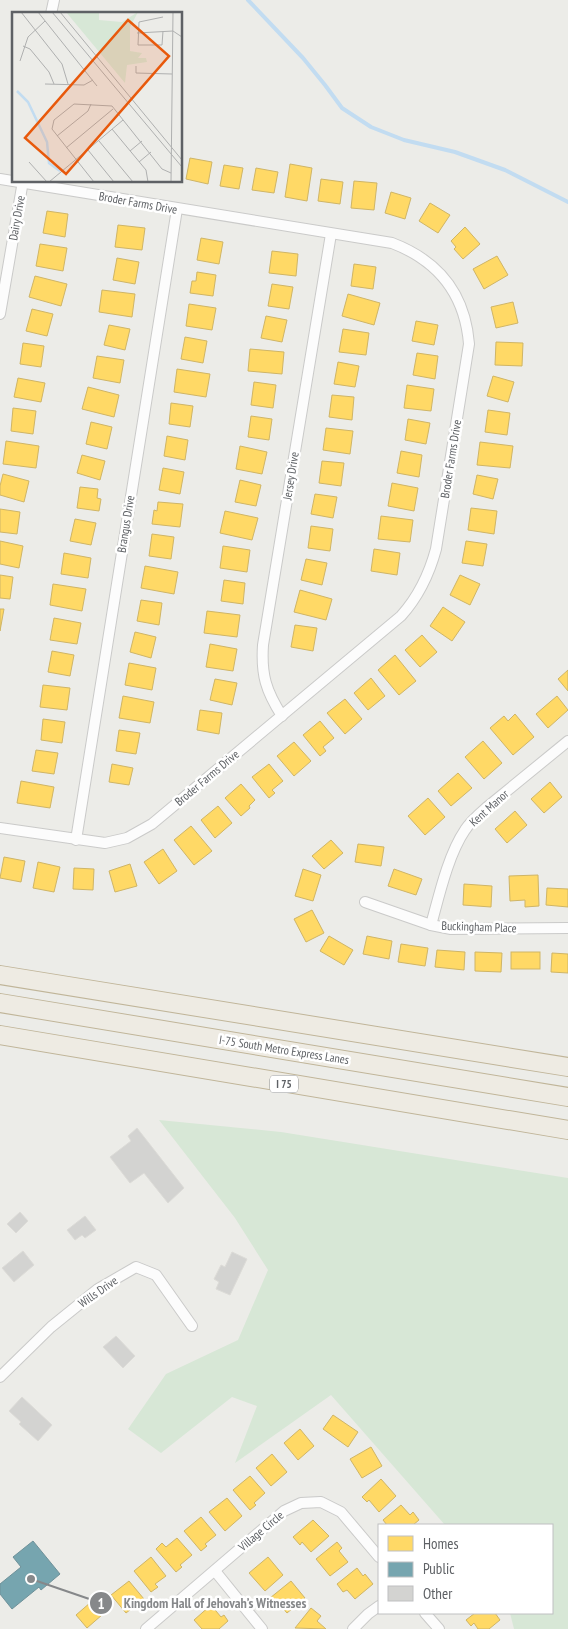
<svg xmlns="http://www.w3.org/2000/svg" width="568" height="1629" font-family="'PT Sans Narrow',sans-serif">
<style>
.green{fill:#d7e7d6}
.homes{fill:#ffd966;stroke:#cfb566}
.public{fill:#76a5af;stroke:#6f9199}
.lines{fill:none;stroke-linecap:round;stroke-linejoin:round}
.stream{stroke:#c2dcf1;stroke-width:4}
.building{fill:#d3d3d1;stroke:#dcdbd7}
.street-casing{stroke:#cacac9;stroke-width:12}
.highway-casing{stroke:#c0b599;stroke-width:20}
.street{stroke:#fcfcfc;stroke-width:10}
.highway{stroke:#eeebe3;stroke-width:18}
.labels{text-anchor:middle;stroke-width:5;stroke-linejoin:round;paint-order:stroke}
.shield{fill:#fff;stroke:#8e9093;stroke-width:1}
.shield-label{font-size:11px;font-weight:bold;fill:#5e6165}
.street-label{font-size:12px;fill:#5e6165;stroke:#fff}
.inset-river{fill:none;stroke:#c2dcf1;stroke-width:2.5}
.inset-road{fill:none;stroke:#afb0b0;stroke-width:1}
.view{fill:#e8590c;fill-opacity:0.15;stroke:#e8590c;stroke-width:2.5}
.inset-edge{fill:none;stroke:#5e6165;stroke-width:2.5}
.leader{fill:none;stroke:#86888a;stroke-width:2}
.callout-dot{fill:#86888a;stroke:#fff;stroke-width:2}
.mark-label{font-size:15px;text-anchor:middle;font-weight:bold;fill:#fff}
.callout-label{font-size:14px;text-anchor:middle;font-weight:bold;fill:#86888a;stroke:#fff;stroke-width:5;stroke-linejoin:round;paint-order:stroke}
</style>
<rect width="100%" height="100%" fill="#ecece8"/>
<!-- green -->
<polygon class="green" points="159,1120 281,1132 568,1178 568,1629 514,1629 510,1613 552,1613 552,1525 445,1525 331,1395 235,1463 257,1406 232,1397 161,1453 128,1429 166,1374 238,1340 268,1270 235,1218"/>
<!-- homes -->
<g class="homes">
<polygon points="190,158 212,162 208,184 186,179"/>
<polygon points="290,164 312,168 307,201 285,197"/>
<polygon points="224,165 243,168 239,189 220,186"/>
<polygon points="256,168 278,172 274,193 252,190"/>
<polygon points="321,179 343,182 340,204 318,201"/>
<polygon points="354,181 377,183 374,210 351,208"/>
<polygon points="391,192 411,198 405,219 385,213"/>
<polygon points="430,203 450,215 438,233 419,221"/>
<polygon points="47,211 68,214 65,237 43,233"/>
<polygon points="118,225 145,228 142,250 115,247"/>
<polygon points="465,227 480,244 463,259 454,249 456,247 451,241"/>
<polygon points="201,238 223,242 219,264 197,260"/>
<polygon points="40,244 67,248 63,271 36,266"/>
<polygon points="272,251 298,254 296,276 269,273"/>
<polygon points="497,256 508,275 484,289 473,269"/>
<polygon points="117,258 139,262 135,284 113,280"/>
<polygon points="354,264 376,267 373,289 351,286"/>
<polygon points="197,272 216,275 213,296 190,293 192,281 196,281"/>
<polygon points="35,276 67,284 61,306 29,297"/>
<polygon points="272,284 293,287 289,309 268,306"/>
<polygon points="102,290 135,294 132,317 99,312"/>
<polygon points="348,294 380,303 374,325 342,316"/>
<polygon points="513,302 518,323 496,328 491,307"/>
<polygon points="189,304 216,308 212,330 186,326"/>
<polygon points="32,309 53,314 47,336 26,331"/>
<polygon points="266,316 287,320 282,342 261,338"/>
<polygon points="416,321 438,325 434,345 412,341"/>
<polygon points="109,325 130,329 125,350 104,345"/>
<polygon points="343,329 369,333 366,355 339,352"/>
<polygon points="185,337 207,341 203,363 181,359"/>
<polygon points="496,342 523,343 522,366 495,365"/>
<polygon points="23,343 44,346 41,367 20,364"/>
<polygon points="250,349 284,352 282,374 248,371"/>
<polygon points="417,353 438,356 435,379 413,375"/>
<polygon points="97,356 124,360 120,383 93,378"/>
<polygon points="338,362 359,366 355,387 334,384"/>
<polygon points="177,369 210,374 206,397 174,392"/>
<polygon points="493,376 514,382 508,402 487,396"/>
<polygon points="18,378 45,383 41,402 14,397"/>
<polygon points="254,382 276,385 273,408 251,405"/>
<polygon points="407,385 434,389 431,411 404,408"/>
<polygon points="88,387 119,395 114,417 82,409"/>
<polygon points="332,395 354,397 352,420 329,417"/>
<polygon points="171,403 193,406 190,427 169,424"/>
<polygon points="13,408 36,411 33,434 11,431"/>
<polygon points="488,410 510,413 507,435 485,432"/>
<polygon points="251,416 272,419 269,440 248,437"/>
<polygon points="408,419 430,423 426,444 405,440"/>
<polygon points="91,422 112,427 107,449 86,444"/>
<polygon points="326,428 353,431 350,454 323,450"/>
<polygon points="167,436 188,440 185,460 164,456"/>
<polygon points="6,441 39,446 36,468 3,464"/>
<polygon points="480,442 513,446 510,468 477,465"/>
<polygon points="240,446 267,452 262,474 236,469"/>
<polygon points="401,451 422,455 419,477 397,473"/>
<polygon points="82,455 105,461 100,480 77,473"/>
<polygon points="322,461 344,463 341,486 319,483"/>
<polygon points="163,468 184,472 180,494 159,490"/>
<polygon points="3,474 29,481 24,502 0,495 0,486"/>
<polygon points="477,475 498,479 493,499 473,494"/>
<polygon points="240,480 261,485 256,506 235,502"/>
<polygon points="392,483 418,488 414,511 388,506"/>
<polygon points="80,487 98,489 97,498 101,499 99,511 77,508"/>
<polygon points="315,494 337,497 333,518 311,514"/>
<polygon points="158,502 183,504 180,527 152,524 154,510 157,511"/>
<polygon points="471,508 497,511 494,534 468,530"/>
<polygon points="0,509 20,512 17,534 0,532"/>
<polygon points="225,511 258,518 252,540 220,533"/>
<polygon points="381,516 413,520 410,542 378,539"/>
<polygon points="75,519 96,523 91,545 70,541"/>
<polygon points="311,526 333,529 330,551 308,548"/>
<polygon points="152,534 174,537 171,559 149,556"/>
<polygon points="0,541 23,546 19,568 0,564"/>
<polygon points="466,541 487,544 483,566 462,563"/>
<polygon points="223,546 250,550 247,572 220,568"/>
<polygon points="374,549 400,553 397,575 371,571"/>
<polygon points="64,553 91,558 88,578 61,574"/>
<polygon points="306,559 327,563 322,585 301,580"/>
<polygon points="145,566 178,572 174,594 141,588"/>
<polygon points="0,575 13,577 10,599 0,598"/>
<polygon points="460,575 480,584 470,605 450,595"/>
<polygon points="224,580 245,583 243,604 221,601"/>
<polygon points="53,584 86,589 82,611 50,605"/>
<polygon points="300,590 332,599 326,620 294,612"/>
<polygon points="141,600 162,603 159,625 137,621"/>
<polygon points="443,607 465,622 452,641 430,626"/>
<polygon points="0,609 4,609 0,631"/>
<polygon points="207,611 240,615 237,637 204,633"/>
<polygon points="54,618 81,623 77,644 50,640"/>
<polygon points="295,625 317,628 313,651 291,647"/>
<polygon points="135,632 156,637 151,658 130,652"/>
<polygon points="422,635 437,652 420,667 405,650"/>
<polygon points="210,644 237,649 233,671 206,667"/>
<polygon points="52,651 74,655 70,676 48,672"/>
<polygon points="395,655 416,681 399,695 378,670"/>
<polygon points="129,663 156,668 152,690 125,685"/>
<polygon points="568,670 568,691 558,679"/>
<polygon points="371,678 385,696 368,710 354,693"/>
<polygon points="215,679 237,683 232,705 210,700"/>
<polygon points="43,685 70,688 67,710 40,707"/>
<polygon points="123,696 154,702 150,723 119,718"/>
<polygon points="557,696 568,710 548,728 536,714"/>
<polygon points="345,699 362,719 345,734 327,713"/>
<polygon points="200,710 222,713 219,734 197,730"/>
<polygon points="515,714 534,737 513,755 490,728 504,716 508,721"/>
<polygon points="43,719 65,722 62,743 41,740"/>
<polygon points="320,721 334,738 323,747 326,751 320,756 303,735"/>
<polygon points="119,730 140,733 136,754 116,751"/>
<polygon points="483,741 502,763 484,779 465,757"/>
<polygon points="294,742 311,761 294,776 277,756"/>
<polygon points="36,750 58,753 54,774 32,771"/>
<polygon points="112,764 133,768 129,785 109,782"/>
<polygon points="269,764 283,781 272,790 275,793 269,798 252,777"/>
<polygon points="458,773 472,788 451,806 438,791"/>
<polygon points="21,781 54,787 50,808 17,803"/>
<polygon points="550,782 562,797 544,813 531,799"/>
<polygon points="241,784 255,800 249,806 250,808 241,816 225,798"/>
<polygon points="428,798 445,817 425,835 408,816"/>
<polygon points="218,806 232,823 215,838 201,820"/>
<polygon points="515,811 527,825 507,843 495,829"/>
<polygon points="191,826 212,851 194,865 174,840"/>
<polygon points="331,840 343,853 324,869 312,856"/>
<polygon points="358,844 384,847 381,866 355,862"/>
<polygon points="163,849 177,871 159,884 144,862"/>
<polygon points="4,857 25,861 21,882 0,878"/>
<polygon points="38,862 60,867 54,892 33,888"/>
<polygon points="130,864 137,886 115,892 109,871"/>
<polygon points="74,868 94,869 93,890 73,889"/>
<polygon points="303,869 321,875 313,901 295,896"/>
<polygon points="394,869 422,879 416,895 388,886"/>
<polygon points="538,875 539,906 525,907 525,900 510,901 509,876"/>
<polygon points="464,884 492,886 491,907 463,905"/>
<polygon points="547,888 568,889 568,907 546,905"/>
<polygon points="312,910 324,933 306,942 294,919"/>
<polygon points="329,936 353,950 344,965 320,951"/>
<polygon points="367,936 392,941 389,959 363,954"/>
<polygon points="401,944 428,948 425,966 398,962"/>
<polygon points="437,950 465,952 464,970 435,967"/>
<polygon points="475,952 502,953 501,972 475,971"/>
<rect x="511" y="952" width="29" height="17"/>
<polygon points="552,953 568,954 568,973 551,972"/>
<polygon points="333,1415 358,1432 348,1447 323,1429"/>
<polygon points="300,1429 314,1446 298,1460 284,1443"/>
<polygon points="371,1447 382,1466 362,1478 350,1459"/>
<polygon points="272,1454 287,1472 271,1486 256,1468"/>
<polygon points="250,1476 265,1493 254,1503 256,1505 250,1510 233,1490"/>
<polygon points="381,1479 396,1496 379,1512 369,1500 367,1502 362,1497"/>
<polygon points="227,1498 242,1516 225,1531 209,1512"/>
<polygon points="401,1505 410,1515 413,1512 419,1520 413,1525 387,1525 383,1520"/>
<polygon points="201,1517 216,1535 205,1544 207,1546 201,1551 184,1531"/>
<polygon points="313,1520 329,1536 311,1552 302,1542 300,1545 293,1537"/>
<polygon points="177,1538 192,1555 180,1565 182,1567 176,1572 156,1549 162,1543 166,1547"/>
<polygon points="337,1542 342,1548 339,1551 348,1562 330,1576 316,1559"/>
<polygon points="151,1557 166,1576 155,1584 158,1587 151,1592 134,1571"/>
<polygon points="268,1557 283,1575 265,1591 249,1573"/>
<polygon points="357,1568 363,1576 365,1574 373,1584 355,1599 347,1590 343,1592 337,1584"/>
<polygon points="129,1581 144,1599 126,1613 111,1595"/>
<polygon points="291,1581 305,1598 287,1613 277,1602 275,1604 270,1598"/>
<polygon points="98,1596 110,1608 87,1628 76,1615"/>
<polygon points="211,1605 221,1617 224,1615 228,1621 219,1629 202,1629 194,1620"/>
<polygon points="311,1608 321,1616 317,1621 326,1629 295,1628"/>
<polygon points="475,1613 495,1613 500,1620 489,1629 478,1629 474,1623 471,1626 466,1620"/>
</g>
<!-- public -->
<polygon class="public" points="33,1541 60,1574 41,1590 39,1587 12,1609 0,1594 0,1584 21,1567 13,1557"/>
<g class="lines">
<!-- stream -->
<polyline class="stream" points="248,0 303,58 325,85 342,108 371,127 404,140 455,152 505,170 568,202"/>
</g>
<!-- building -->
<g class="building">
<polygon points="137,1128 184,1188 168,1203 144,1173 130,1183 110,1157 131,1141 128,1136"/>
<polygon points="20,1212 28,1221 16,1233 7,1224"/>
<polygon points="85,1216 96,1230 85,1238 82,1235 75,1240 67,1230"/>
<polygon points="23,1251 34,1265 14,1282 2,1268"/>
<polygon points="232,1252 247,1259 230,1295 216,1289 219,1282 214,1279 221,1265 225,1267"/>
<polygon points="116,1336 135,1356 123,1368 103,1347"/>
<polygon points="22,1397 52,1425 38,1441 19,1424 21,1422 9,1411"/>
</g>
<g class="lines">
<defs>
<g id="street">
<polyline points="51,14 54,0"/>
<path d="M0,179L392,243C439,261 465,294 469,344L436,549C429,575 419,596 401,616L152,824L127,838L105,843L0,828"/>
<polyline points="0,314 23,181"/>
<path d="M282,716C266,691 261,675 263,645L331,234"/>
<polyline points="76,840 177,209"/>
<polyline points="365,902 431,925 451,929 568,928"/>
<path d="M431,925C439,896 448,855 465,830C470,822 478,815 486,808L568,741"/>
<polyline points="0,1377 51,1327 98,1289 136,1267 156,1275 192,1326"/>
<polyline points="215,1571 262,1629"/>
<polyline points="425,1613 439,1629"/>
<polyline points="146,1629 284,1511 301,1503 321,1502 341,1512 379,1557"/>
<polyline points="353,1629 368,1614 379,1606"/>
</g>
<g id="highway">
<polyline points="0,975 568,1067"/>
<polyline points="0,1003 568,1097"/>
<polyline points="0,1035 568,1130"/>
</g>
</defs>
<!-- street casing -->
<use href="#street" class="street-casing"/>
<!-- highway casing -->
<use href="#highway" class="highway-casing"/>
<!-- street -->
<use href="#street" class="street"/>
<!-- highway -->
<use href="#highway" class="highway"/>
</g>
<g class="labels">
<!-- shield labels -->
<rect class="shield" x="270" y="1075.5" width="28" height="17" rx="4"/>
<g class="shield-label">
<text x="284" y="1088">I 75</text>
</g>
<!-- street labels -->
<g class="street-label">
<text transform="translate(138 203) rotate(10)" y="4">Broder Farms Drive</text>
<text transform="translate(17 218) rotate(-80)" y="4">Dairy Drive</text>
<text transform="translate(451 459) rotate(-81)" y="4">Broder Farms Drive</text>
<text transform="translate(291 476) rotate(-81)" y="4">Jersey Drive</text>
<text transform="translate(126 524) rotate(-81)" y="4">Brangus Drive</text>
<text transform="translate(207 778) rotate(-40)" y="4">Broder Farms Drive</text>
<text transform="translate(489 808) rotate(-42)" y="4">Kent Manor</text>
<text transform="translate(479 927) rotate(2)" y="4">Buckingham Place</text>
<text transform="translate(284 1050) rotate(9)" y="4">I-75 South Metro Express Lanes</text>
<text transform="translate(98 1292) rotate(-35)" y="4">Wills Drive</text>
<text transform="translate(261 1531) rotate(-40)" y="4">Village Circle</text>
</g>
</g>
<!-- overview -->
<g transform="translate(12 12)">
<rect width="170" height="170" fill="#ecece8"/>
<path d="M54,0H87V8L110,10L126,0L118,15V39L130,41L126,46H134L135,50L115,53L113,71Z" fill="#d7e7d6"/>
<path class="inset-river" d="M5,79L16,90L35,130L37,151L48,159"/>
<path class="inset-road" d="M9,0L50,52L56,72M26,0L85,74M40,0L170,155M48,0L170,148M151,5L127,10L126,33H150L151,19M125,21L161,19L170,25M11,34L18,37L37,60L42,72M8,49L16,25L33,9M124,54V61L160,62M33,72L72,73L81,68M100,117L134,158L136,170M45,124L76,99L79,92M87,129L121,170M54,136L101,97M76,138L102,170M118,139L130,129M17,150L35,170M127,150L139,140M37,170L111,108M82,170L40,117L42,108L62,92L100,94L150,157L159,161M159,170L161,0"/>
<path class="view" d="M116,8L157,44L54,162L13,126Z"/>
<rect width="170" height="170" class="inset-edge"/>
</g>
<!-- callouts -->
<path class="leader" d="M31 1579L101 1603"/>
<g class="callout-dot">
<circle cx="31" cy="1579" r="5"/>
<circle cx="101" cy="1603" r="12"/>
</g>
<g class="mark-label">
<text x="101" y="1609">1</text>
</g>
<g class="callout-label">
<text x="215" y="1608">Kingdom Hall of Jehovah’s Witnesses</text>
</g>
<!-- legend -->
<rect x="378" y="1524" width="175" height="90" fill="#ffffff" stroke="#bfc0c1"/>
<rect x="388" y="1536" width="25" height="15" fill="#ffd966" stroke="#bfc0c1"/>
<text x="423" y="1549" font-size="15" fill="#5e6165">Homes</text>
<rect x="388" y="1562" width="25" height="15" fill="#76a5af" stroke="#bfc0c1"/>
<text x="423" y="1574" font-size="15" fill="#5e6165">Public</text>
<rect x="388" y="1586" width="25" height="15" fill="#d3d3d1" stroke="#bfc0c1"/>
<text x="423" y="1599" font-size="15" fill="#5e6165">Other</text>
</svg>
